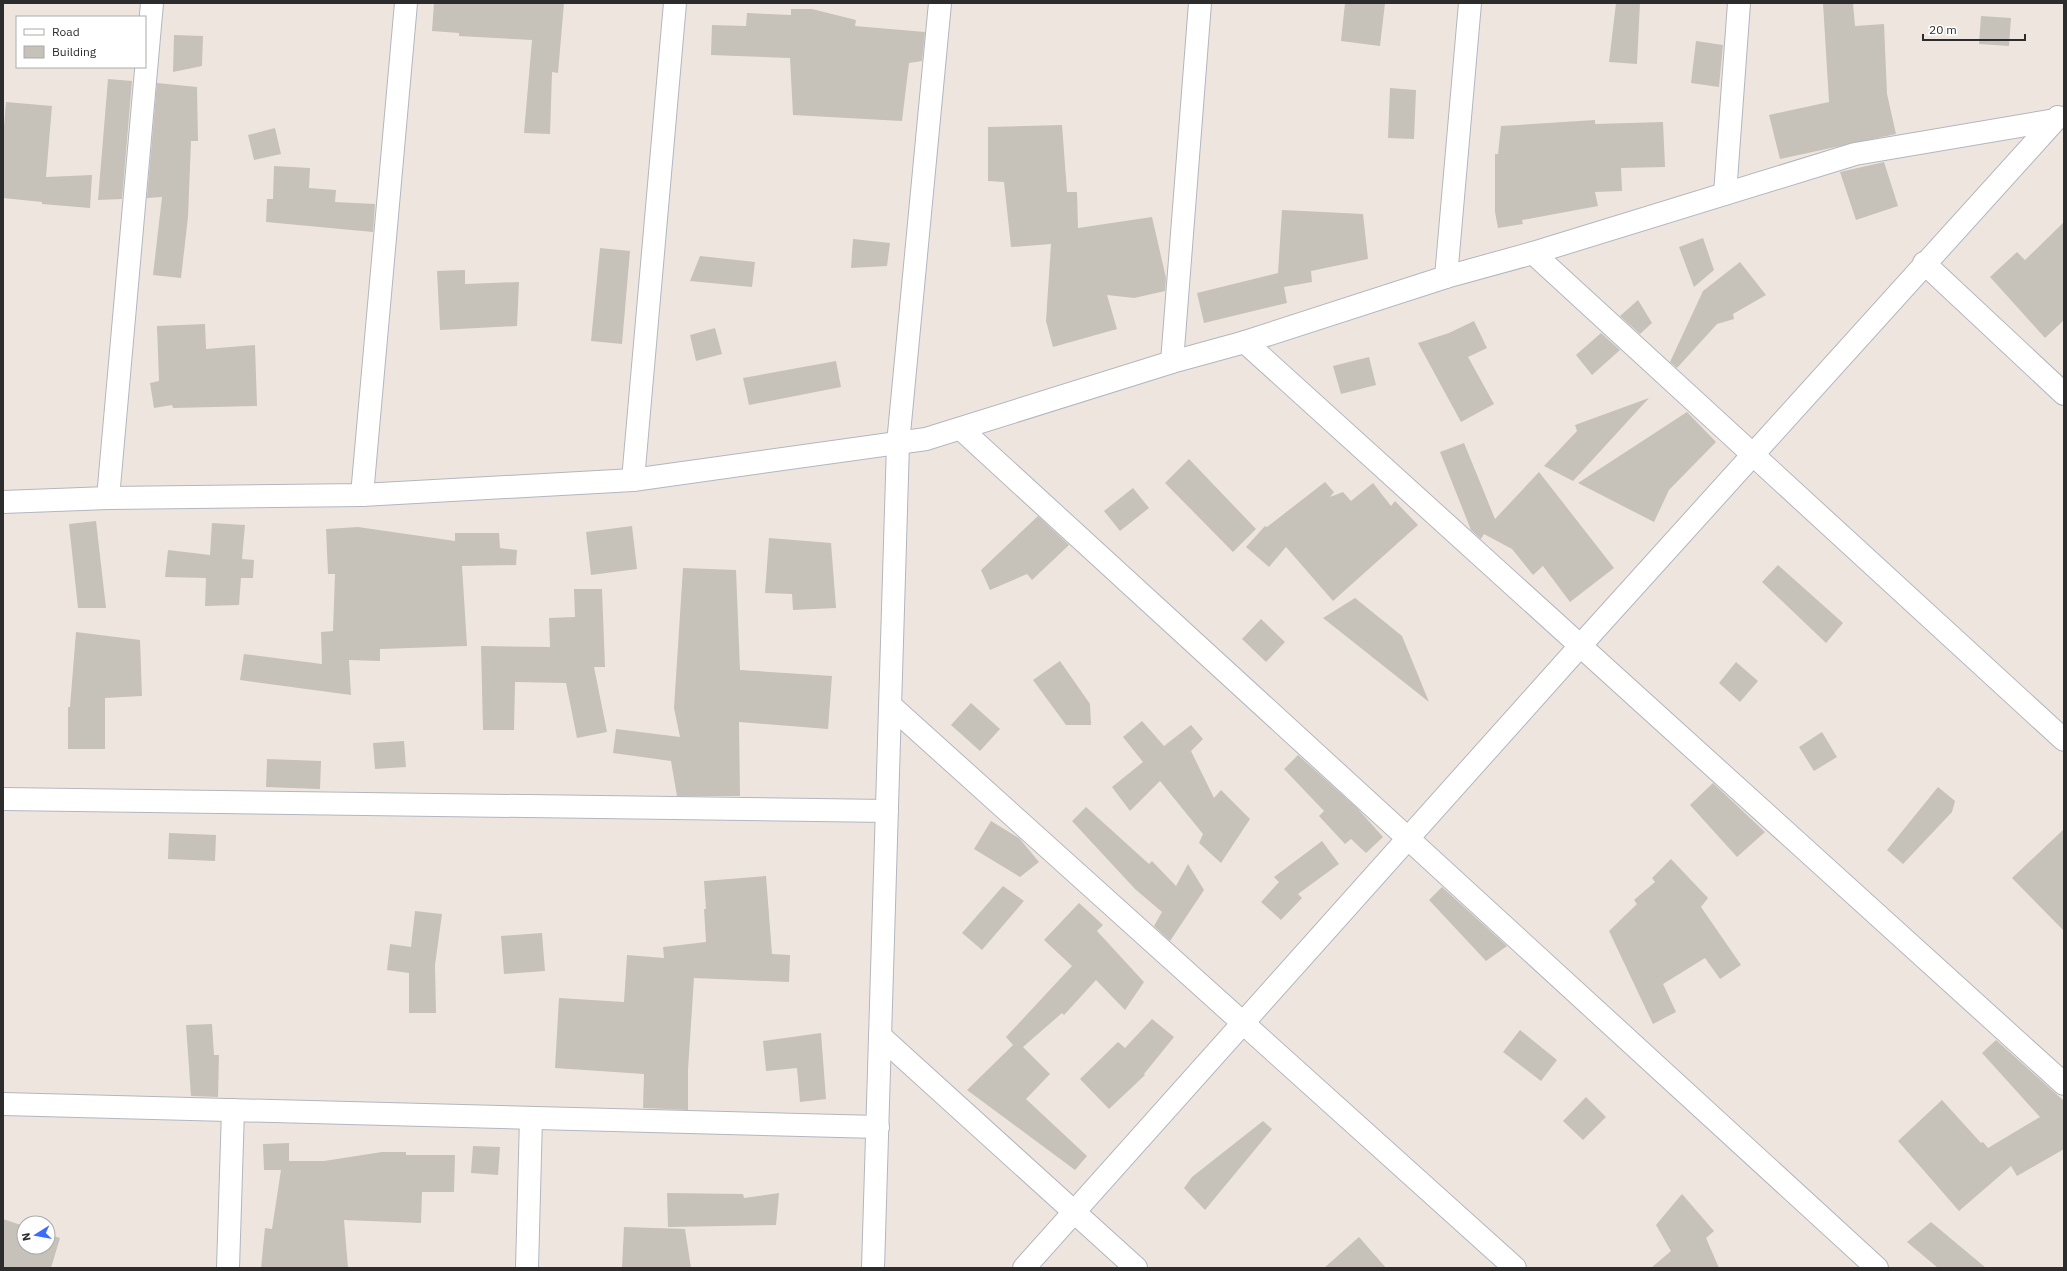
<svg xmlns="http://www.w3.org/2000/svg" width="2067" height="1271" font-family="'IBM Plex Sans',sans-serif">
<style>
.building{fill:#c6c1b9}
.lines{fill:none;stroke-linecap:round;stroke-linejoin:round}
.street-casing{stroke:#b2b6c0;stroke-width:24}
.street{stroke:#fff;stroke-width:22}
</style>
<rect width="100%" height="100%" fill="#eee6de"/>
<!-- building -->
<g class="building">
<polygon points="434,3 564,3 558,73 552,72 550,134 524,133 532,40 459,36 459,33 432,31"/>
<polygon points="1345,3 1385,3 1380,46 1341,41"/>
<polygon points="1616,3 1640,3 1637,64 1609,62"/>
<polygon points="1823,3 1853,3 1855,26 1884,24 1887,94 1896,134 1780,159 1769,115 1829,102"/>
<polygon points="791,9 812,9 856,20 855,26 925,32 922,61 909,63 902,121 793,115 790,58 711,55 712,25 746,26 747,13 791,15"/>
<polygon points="1981,16 2011,18 2009,46 1979,44"/>
<polygon points="174,35 203,36 202,66 173,72"/>
<polygon points="1696,41 1723,45 1719,87 1691,83"/>
<polygon points="108,79 132,81 122,199 98,200"/>
<polygon points="157,83 197,87 198,141 191,141 188,217 181,278 153,275 162,197 147,198"/>
<polygon points="1390,88 1416,90 1414,139 1388,138"/>
<polygon points="6,102 52,106 46,177 92,175 90,208 42,204 42,202 3,198 3,139"/>
<polygon points="1595,120 1595,124 1663,122 1665,167 1621,168 1622,191 1595,192 1598,206 1522,220 1523,224 1498,228 1495,212 1495,154 1498,154 1501,126"/>
<polygon points="1062,125 1067,192 1077,192 1078,228 1152,217 1166,278 1165,291 1134,298 1107,295 1117,329 1053,347 1046,321 1051,244 1011,247 1004,182 988,181 988,127"/>
<polygon points="275,128 281,154 254,160 248,135"/>
<polygon points="1884,162 1898,206 1856,220 1840,172"/>
<polygon points="274,166 310,168 309,188 336,190 335,202 375,204 373,232 266,222 267,199 273,199"/>
<polygon points="1282,210 1363,214 1368,259 1311,271 1312,282 1284,287 1287,303 1204,323 1197,293 1278,273"/>
<polygon points="2064,222 2064,320 2045,338 1990,277 2017,252 2025,260"/>
<polygon points="1703,238 1714,270 1694,287 1679,247"/>
<polygon points="853,239 890,243 887,266 851,268"/>
<polygon points="600,248 630,251 622,344 591,341"/>
<polygon points="700,256 755,262 752,287 690,281"/>
<polygon points="1740,262 1766,295 1733,314 1734,319 1717,324 1677,368 1670,362 1703,291"/>
<polygon points="465,270 465,284 519,282 517,326 440,330 437,271"/>
<polygon points="1638,300 1652,323 1640,334 1620,316"/>
<polygon points="1474,321 1487,348 1468,357 1494,404 1461,422 1418,343 1449,333"/>
<polygon points="205,324 206,349 255,345 257,406 173,408 172,405 154,408 150,383 159,381 157,326"/>
<polygon points="715,328 722,354 696,361 690,335"/>
<polygon points="1601,333 1620,350 1592,375 1576,355"/>
<polygon points="1369,357 1376,385 1341,394 1333,366"/>
<polygon points="836,361 841,387 749,405 743,378"/>
<polygon points="1649,398 1573,481 1544,466 1577,431 1575,425"/>
<polygon points="1687,412 1716,442 1669,490 1654,522 1578,483"/>
<polygon points="1464,443 1495,519 1539,472 1614,568 1570,602 1543,566 1533,575 1512,549 1484,534 1481,539 1471,530 1440,452"/>
<polygon points="1189,459 1256,529 1233,552 1165,483"/>
<polygon points="1325,482 1334,492 1330,497 1343,492 1351,501 1373,483 1391,506 1395,501 1418,525 1333,601 1286,547 1269,567 1246,547 1265,526 1267,527"/>
<polygon points="1133,488 1149,508 1120,531 1104,511"/>
<polygon points="1038,516 1069,545 1032,580 1027,574 990,590 981,570"/>
<polygon points="96,521 106,608 78,608 69,524"/>
<polygon points="212,523 245,525 242,559 254,560 253,578 241,578 239,605 205,606 206,578 165,577 168,550 210,555"/>
<polygon points="632,526 637,569 591,575 586,532"/>
<polygon points="358,527 455,541 455,533 499,533 500,548 517,550 516,565 462,566 467,646 380,649 380,661 349,660 351,695 240,680 244,654 322,664 321,632 333,631 335,574 328,574 326,529"/>
<polygon points="769,538 831,543 836,608 793,610 792,594 765,593"/>
<polygon points="1778,565 1843,623 1826,643 1762,582"/>
<polygon points="683,568 736,570 740,670 832,676 828,729 739,722 740,796 677,796 671,761 613,753 616,729 680,737 674,708"/>
<polygon points="574,589 602,589 605,667 594,667 607,732 577,738 566,683 515,682 514,730 483,730 481,646 550,647 549,618 575,617"/>
<polygon points="1355,598 1402,636 1429,702 1323,618"/>
<polygon points="1261,619 1285,642 1266,662 1242,639"/>
<polygon points="76,632 140,640 142,696 105,698 105,749 68,749 68,707 70,707"/>
<polygon points="1060,661 1090,704 1091,725 1066,725 1033,680"/>
<polygon points="1736,662 1758,681 1740,702 1719,683"/>
<polygon points="971,703 1000,729 980,751 951,725"/>
<polygon points="1142,721 1164,746 1191,725 1203,739 1191,751 1214,798 1221,790 1250,819 1221,863 1199,843 1203,834 1160,781 1130,811 1112,787 1143,762 1123,737"/>
<polygon points="1822,732 1837,757 1814,771 1799,747"/>
<polygon points="404,741 406,767 375,769 373,743"/>
<polygon points="1298,755 1357,808 1383,837 1366,853 1351,839 1345,844 1319,816 1324,811 1284,769"/>
<polygon points="267,759 321,761 320,789 266,787"/>
<polygon points="1713,783 1765,832 1737,857 1690,805"/>
<polygon points="1938,787 1955,801 1952,812 1903,864 1887,850"/>
<polygon points="1086,807 1149,864 1152,861 1176,886 1188,864 1204,890 1170,941 1154,926 1162,912 1135,889 1072,821"/>
<polygon points="991,821 1019,838 1039,862 1020,877 974,849"/>
<polygon points="2064,829 2064,931 2012,878"/>
<polygon points="169,833 216,835 215,861 168,859"/>
<polygon points="1322,841 1339,864 1298,894 1302,898 1281,920 1261,902 1279,882 1274,877"/>
<polygon points="1671,859 1708,898 1701,907 1741,965 1720,979 1705,958 1663,984 1676,1012 1653,1024 1609,931 1637,904 1634,900 1655,882 1652,878"/>
<polygon points="766,876 772,954 790,955 789,982 694,978 688,1070 688,1110 643,1108 644,1074 555,1068 559,998 624,1002 627,955 664,958 663,947 706,942 704,909 706,909 704,881"/>
<polygon points="1003,886 1024,901 982,950 962,933"/>
<polygon points="1442,887 1507,946 1486,961 1429,900"/>
<polygon points="1079,903 1103,925 1097,931 1144,982 1125,1010 1096,980 1064,1015 1062,1013 1023,1047 1050,1074 1026,1099 1087,1156 1075,1170 967,1090 1013,1045 1006,1037 1072,966 1044,940"/>
<polygon points="415,911 442,914 435,965 436,1013 409,1013 409,973 387,970 390,944 411,947"/>
<polygon points="542,933 545,971 504,974 501,936"/>
<polygon points="1152,1019 1174,1037 1144,1074 1145,1075 1109,1109 1080,1079 1118,1042 1125,1048"/>
<polygon points="212,1024 214,1055 219,1055 218,1097 191,1096 186,1025"/>
<polygon points="1520,1030 1557,1060 1541,1081 1503,1052"/>
<polygon points="821,1033 826,1099 800,1102 797,1068 766,1071 763,1041"/>
<polygon points="1996,1040 2064,1101 2064,1149 2017,1176 2011,1166 1959,1211 1898,1141 1942,1100 1981,1143 1983,1142 1988,1148 2040,1117 1982,1053"/>
<polygon points="1586,1097 1606,1117 1583,1140 1563,1121"/>
<polygon points="1263,1121 1272,1129 1205,1210 1184,1188 1192,1177"/>
<polygon points="289,1143 289,1161 324,1161 382,1152 406,1152 406,1155 455,1155 454,1192 422,1192 421,1223 344,1220 348,1268 261,1268 265,1228 272,1229 281,1170 264,1170 263,1144"/>
<polygon points="473,1146 500,1147 498,1175 471,1173"/>
<polygon points="667,1193 743,1194 744,1198 779,1193 776,1225 668,1227"/>
<polygon points="1682,1194 1714,1231 1706,1238 1719,1268 1651,1268 1671,1251 1656,1225"/>
<polygon points="3,1219 24,1226 24,1247 48,1247 48,1234 60,1238 51,1268 3,1268"/>
<polygon points="1931,1222 1986,1268 1938,1268 1907,1242"/>
<polygon points="624,1227 685,1229 691,1268 622,1268"/>
<polygon points="1359,1237 1386,1268 1324,1268"/>
</g>
<g class="lines">
<defs>
<g id="street">
<polyline points="1725,194 1739,3"/>
<polyline points="1533,253 2064,740"/>
<polyline points="1924,263 2064,394"/>
<polyline points="1446,277 1470,3"/>
<polyline points="1245,342 2064,1084"/>
<polyline points="1172,362 1200,3"/>
<polyline points="961,429 1877,1268"/>
<polyline points="633,480 675,3"/>
<polyline points="362,495 406,3"/>
<polyline points="108,498 152,3"/>
<polyline points="3,502 108,498 362,495 633,480 926,439 1172,362 1245,342 1446,277 1533,253 1855,154 2055,120"/>
<polyline points="891,706 1515,1268"/>
<polyline points="3,799 887,811"/>
<polyline points="880,1036 1136,1268"/>
<polyline points="3,1104 878,1127"/>
<polyline points="228,1268 233,1110"/>
<polyline points="527,1268 531,1118"/>
<polyline points="873,1268 898,444 940,3"/>
<polyline points="1024,1268 1580,646 2058,117"/>
</g>
</defs>
<!-- street casing -->
<use href="#street" class="street-casing"/>
<!-- street -->
<use href="#street" class="street"/>
</g>
<!-- border -->
<rect width="2067" height="1271" fill="none" stroke="#2c2c2c" stroke-width="8"/>
<!-- legend -->
<rect x="16" y="16" width="130" height="52" fill="#ffffff" stroke="#ababab"/>
<rect x="24" y="29" width="20" height="6" fill="#ffffff" stroke="#ababab"/>
<text x="52" y="36" font-size="12" fill="#2c2c2c">Road</text>
<rect x="24" y="46" width="20" height="12" fill="#c6c1b9" stroke="#ababab"/>
<text x="52" y="56" font-size="12" fill="#2c2c2c">Building</text>
<!-- north arrow -->
<g transform="translate(36 1235) rotate(259)"><circle r="19" fill="#ffffff" stroke="#ababab"/>
<path d="M0-3L7 15L0 10L-7 15Z" fill="#3a6cff"/>
<text y="-6" font-size="11" font-weight="bold" text-anchor="middle" fill="#2c2c2c">N</text>
</g>
<!-- scale -->
<path d="M1923 34v6h102v-6" fill="none" stroke="#2c2c2c" stroke-width="2"/>
<text x="1929" y="34" font-size="12" fill="#2c2c2c" stroke="#ffffff" stroke-width="3" paint-order="stroke">20 m</text>
</svg>
